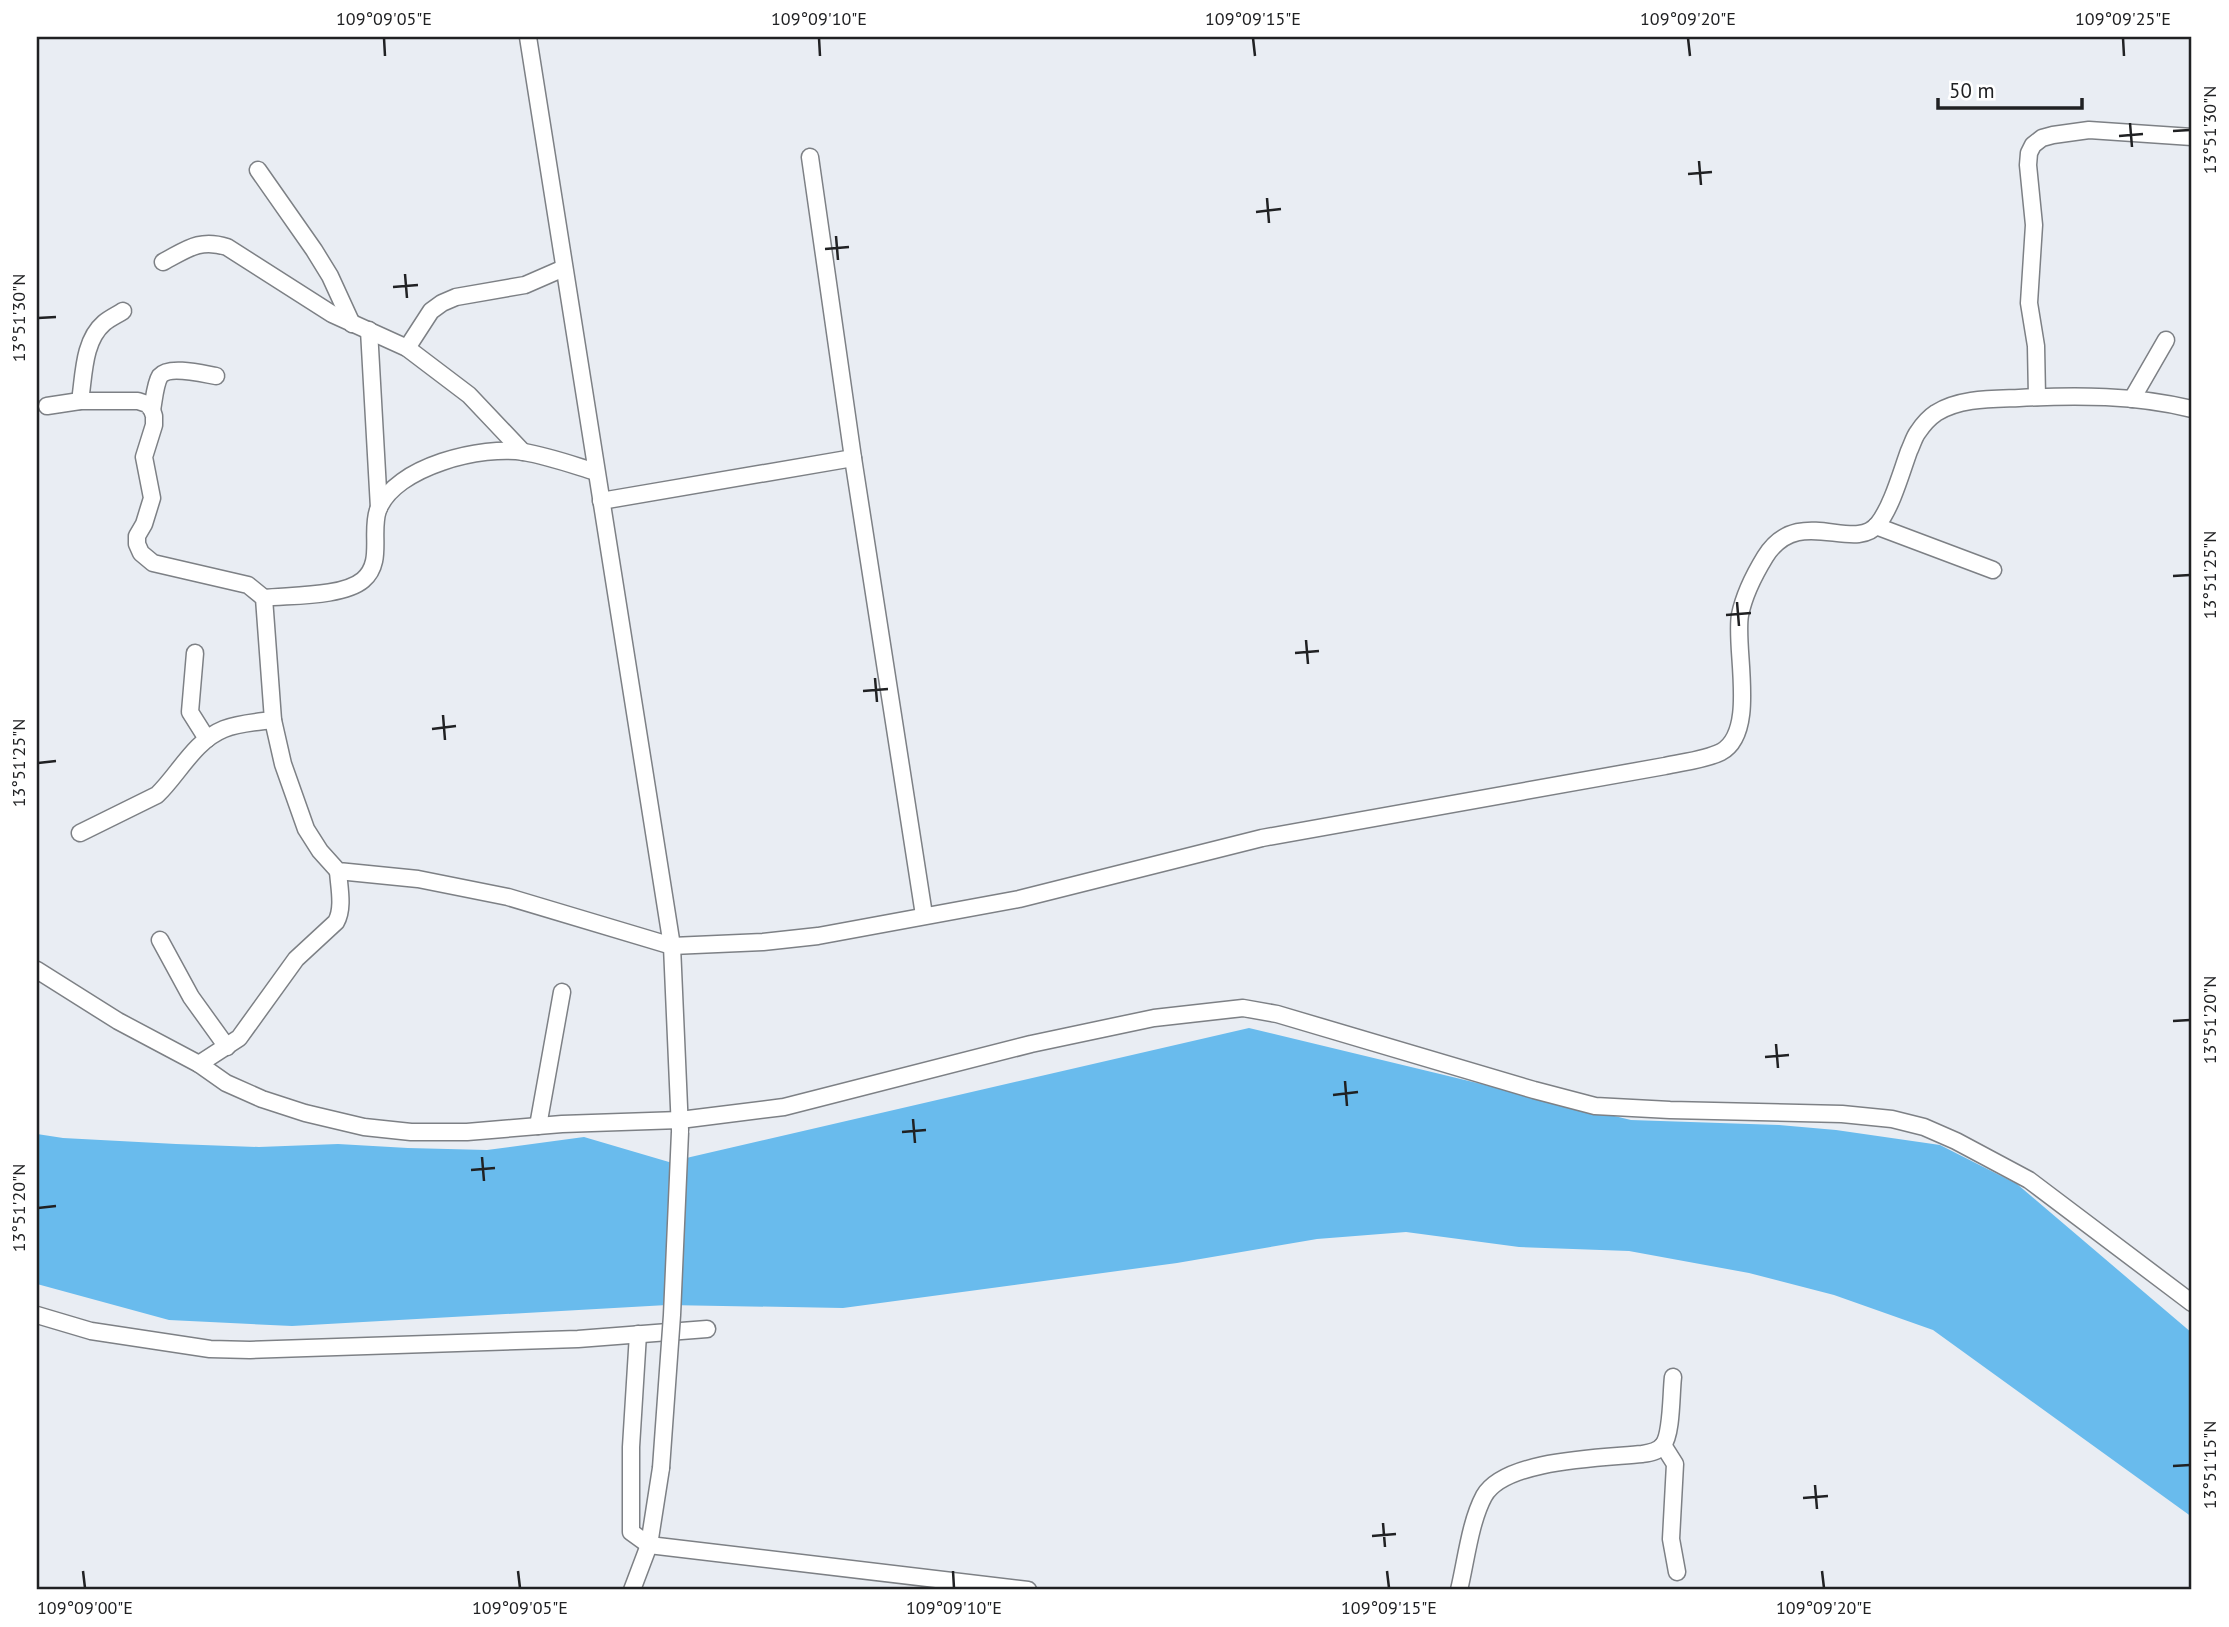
<svg xmlns="http://www.w3.org/2000/svg" width="2229" height="1627" font-family="'PT Sans',sans-serif">
<style>
.water{fill:#69bbed}
.lines{fill:none;stroke-linecap:round;stroke-linejoin:round}
.street-casing{stroke:#7d8085;stroke-width:19}
.street{stroke:#fff;stroke-width:16}
.street-bridge-casing{stroke:#7d8085;stroke-width:19;stroke-linecap:butt}
.street-bridge{stroke:#fff;stroke-width:16}
.ticks{fill:none;stroke:#202123;stroke-width:2.5}
.neatline{fill:none;stroke:#202123;stroke-width:2.5}
.ticks-label{font-size:18px;text-anchor:middle;fill:#202123}
</style>
<rect width="100%" height="100%" fill="#e9edf3"/>
<!-- water -->
<polygon class="water" points="1249,1028 1631,1120 1779,1125 1836,1130 1940,1145 2017,1184 2192,1333 2192,1517 1933,1330 1834,1295 1749,1273 1629,1251 1519,1247 1406,1232 1317,1239 1177,1263 843,1308 667,1305 292,1326 169,1320 37,1284 37,1134 63,1138 176,1144 259,1147 338,1144 408,1148 487,1150 584,1137 669,1162"/>
<g class="lines">
<defs>
<g id="street">
<polyline points="528,37 672,946 680,1130"/>
<polyline points="810,157 853,458 924,915"/>
<polyline points="258,170 314,250 330,276 352,324"/>
<path d="M163,262C186,250 199,238 227,247L332,314L407,348L469,395L523,452"/>
<polyline points="369,330 379,508"/>
<polyline points="407,348 431,311 442,303 456,297 525,285 564,268"/>
<polyline points="2037,397 2036,346 2029,303 2034,225 2028,165 2029,153 2033,145 2042,138 2053,135 2089,130 2192,137"/>
<polyline points="2132,399 2166,340"/>
<path d="M80,401C84,376 83,341 104,323C110,318 117,315 123,311"/>
<path d="M47,406L80,401H138L147,404L152,410L154,416V425L144,457L152,498L144,524L137,536V544L141,553L153,563L248,585L264,598L273,720L283,764L306,829L320,851L338,871L418,879L508,897L672,946L763,942L818,936L1019,899L1262,838L1665,766C1683,762 1705,760 1721,752C1758,732 1734,648 1740,615C1744,595 1754,575 1765,557C1798,503 1854,554 1878,524C1892,506 1901,473 1909,451C1912,445 1914,437 1918,432C1922,426 1930,417 1936,413C1960,398 1992,399 2019,398C2077,395 2135,395 2192,409"/>
<path d="M152,410C154,400 155,384 160,376C169,365 204,374 216,376"/>
<polyline points="601,501 853,458"/>
<polyline points="1876,526 1993,570"/>
<path d="M264,598C290,595 343,597 363,580C384,562 370,533 378,510C395,466 483,445 524,452C548,456 573,465 596,472"/>
<polyline points="195,653 190,712 207,739"/>
<path d="M80,833L157,795C179,774 194,741 224,729C239,723 257,722 273,720"/>
<polyline points="160,940 191,997 227,1047"/>
<polyline points="37,970 118,1021 199,1064 226,1083 262,1099 305,1113 364,1127 411,1132 467,1132 562,1124 680,1120 784,1107 1031,1044 1154,1018 1243,1008 1277,1014 1534,1090 1595,1106 1670,1110 1842,1114 1892,1119 1924,1127 1956,1141 2029,1180 2192,1303"/>
<path d="M199,1064L239,1038L296,959L336,922C344,908 339,887 338,871"/>
<polyline points="538,1126 562,992"/>
<polyline points="37,1315 91,1331 210,1349 250,1350 578,1339 707,1329"/>
<polyline points="638,1334 631,1447 631,1532 649,1545 1028,1590"/>
<polyline points="1663,1445 1675,1464 1671,1539 1677,1572"/>
<polyline points="632,1590 649,1545 661,1468"/>
<path d="M1459,1590C1466,1561 1470,1522 1484,1496C1505,1459 1603,1458 1642,1454C1649,1453 1658,1452 1663,1445C1672,1434 1671,1393 1673,1377"/>
</g>
</defs>
<!-- street casing -->
<use href="#street" class="street-casing"/>
<!-- street -->
<use href="#street" class="street"/>
<defs>
<polyline id="street-bridge" points="661,1468 672,1315 680,1132"/>
</defs>
<!-- street-bridge casing -->
<use href="#street-bridge" class="street-bridge-casing"/>
<!-- street-bridge -->
<use href="#street-bridge" class="street-bridge"/>
</g>
<!-- ticks -->
<path class="ticks" d="M384,38L385,56M819,38L820,56M1253,38L1255,56M1688,38L1690,56M2123,38L2124,56M2130,123L2132,147M2173,131L2190,130M2119,136L2143,134M1699,161L1701,185M1688,174L1712,172M1267,198L1269,223M1256,212L1281,209M836,236L838,260M825,249L849,247M405,274L407,298M393,287L418,285M38,318L56,317M2173,576L2190,575M1737,602L1739,626M1726,615L1751,613M1306,640L1308,664M1295,653L1319,651M875,678L877,702M863,691L888,689M443,715L445,740M432,729L456,726M38,763L56,761M2173,1021L2190,1020M1776,1044L1778,1068M1765,1057L1789,1055M1345,1081L1347,1106M1333,1095L1358,1092M913,1119L915,1143M902,1132L926,1130M482,1157L484,1181M471,1170L495,1168M38,1208L56,1206M2173,1466L2190,1465M1815,1485L1817,1509M1803,1498L1828,1496M1383,1523L1385,1547M1372,1536L1396,1534M83,1571L85,1588M518,1571L520,1588M953,1571L954,1588M1387,1571L1389,1588M1822,1571L1824,1588"/>
<!-- border -->
<rect width="2229" height="1627" fill="none" stroke="#ffffff" stroke-width="77"/>
<!-- scale -->
<path d="M1938 98v10h144v-10" fill="none" stroke="#202123" stroke-width="3.5"/>
<text x="1949" y="98" font-size="21" fill="#202123" stroke="#ffffff" stroke-width="5" paint-order="stroke">50 m</text>
<rect x="38" y="38" width="2152" height="1550" class="neatline"/>
<g class="ticks-label">
<text x="384" y="25">109°09'05"E</text>
<text x="819" y="25">109°09'10"E</text>
<text x="1253" y="25">109°09'15"E</text>
<text x="1688" y="25">109°09'20"E</text>
<text x="2123" y="25">109°09'25"E</text>
<text transform="translate(2210 130) rotate(-90)" y="6">13°51'30"N</text>
<text transform="translate(19 318) rotate(-90)" y="6">13°51'30"N</text>
<text transform="translate(2210 575) rotate(-90)" y="6">13°51'25"N</text>
<text transform="translate(19 763) rotate(-90)" y="6">13°51'25"N</text>
<text transform="translate(2210 1020) rotate(-90)" y="6">13°51'20"N</text>
<text transform="translate(19 1208) rotate(-90)" y="6">13°51'20"N</text>
<text transform="translate(2210 1465) rotate(-90)" y="6">13°51'15"N</text>
<text x="85" y="1614">109°09'00"E</text>
<text x="520" y="1614">109°09'05"E</text>
<text x="954" y="1614">109°09'10"E</text>
<text x="1389" y="1614">109°09'15"E</text>
<text x="1824" y="1614">109°09'20"E</text>
</g>
</svg>
